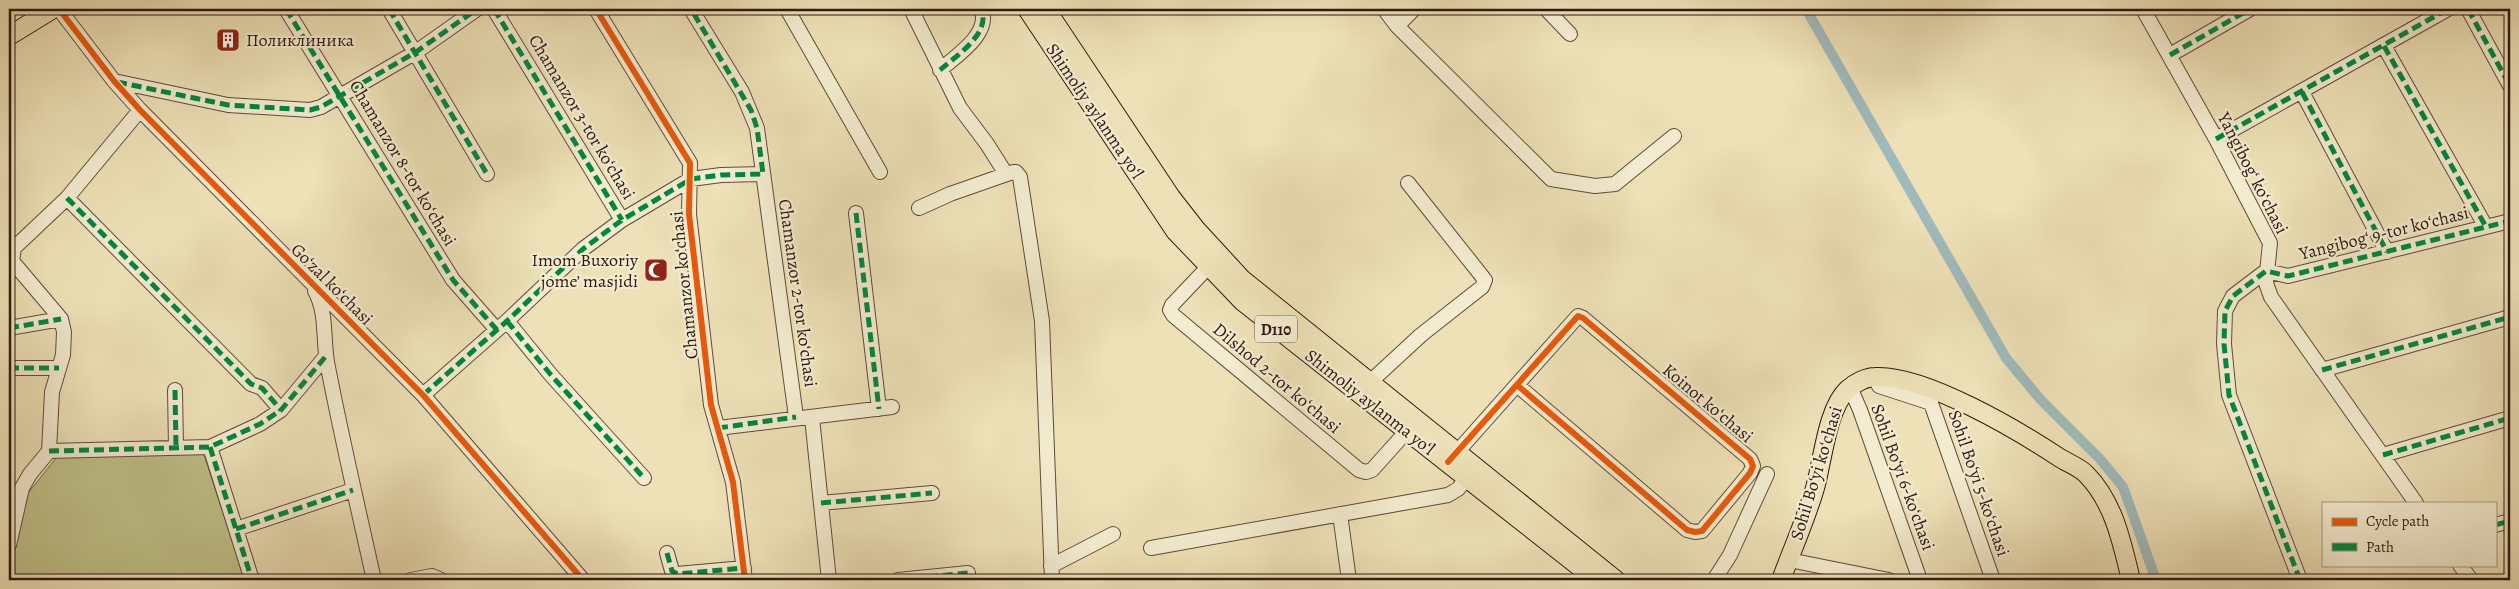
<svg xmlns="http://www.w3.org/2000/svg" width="2519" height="589" font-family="Alegreya,serif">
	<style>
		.green { fill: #c0c189; stroke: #776d4d }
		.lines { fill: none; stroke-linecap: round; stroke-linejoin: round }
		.canal { stroke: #a0babb; stroke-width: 10 }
		.minor-casing { stroke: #5e4b3a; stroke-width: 16 }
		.major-casing { stroke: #2e1911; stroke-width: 20 }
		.minor { stroke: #f4ecd0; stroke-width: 14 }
		.major { stroke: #eee1b7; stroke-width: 18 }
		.quiet { stroke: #00873e; stroke-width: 5; stroke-dasharray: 10 5; stroke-linecap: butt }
		.cycleway-casing { stroke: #f4ecd0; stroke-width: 9 }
		.cycleway { stroke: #e8590c; stroke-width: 6 }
		.labels { text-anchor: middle; stroke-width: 4.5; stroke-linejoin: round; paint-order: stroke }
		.shield { fill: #f4ecd0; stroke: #69584a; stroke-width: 1 }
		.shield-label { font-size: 16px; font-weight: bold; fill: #2e1911 }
		.poi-label { font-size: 18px; fill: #2e1911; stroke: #f4ecd0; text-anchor: start }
		.street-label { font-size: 18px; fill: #2e1911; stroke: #f4ecd0 }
	</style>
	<rect width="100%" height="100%" fill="#eee1b7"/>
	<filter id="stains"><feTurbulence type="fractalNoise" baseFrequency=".004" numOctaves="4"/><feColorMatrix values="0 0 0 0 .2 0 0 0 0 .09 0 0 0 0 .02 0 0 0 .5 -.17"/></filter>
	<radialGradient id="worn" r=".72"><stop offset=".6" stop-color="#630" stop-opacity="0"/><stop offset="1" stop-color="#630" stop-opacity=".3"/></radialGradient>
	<path class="green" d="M203,452L245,580H9V562L21,502L60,453Z"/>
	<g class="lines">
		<path class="canal" d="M1806,9L2006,358L2041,400L2100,459L2123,487L2156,580"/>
		<g class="minor-casing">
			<path id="minor" d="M59,9L114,81L140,110L423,395L583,580
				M286,9L453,280L497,330
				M389,9L487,174
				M494,9L622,220
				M596,9L690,163L689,214L711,405L733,482L745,580
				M691,9L742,92L757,128L796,417
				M787,9L880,172
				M911,9L960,108L987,144L1006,174
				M1384,9L1397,26L1551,179L1595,186L1615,184L1674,136
				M1546,9L1570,34
				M2143,9L2216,139L2270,243L2266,283L2271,297L2416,503
				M2468,9L2510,86
				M1397,26L1414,9
				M2384,46L2486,227
				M2170,55L2250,9
				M940,70C956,56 992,33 981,9
				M114,81L228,105L310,110L321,107L416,52L477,9
				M2302,92L2387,252
				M2216,139L2448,9
				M67,198L251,384L262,388L281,410
				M919,208L950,194L1013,172H1016L1020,177L1042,321L1052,580
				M856,213L879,409
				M1209,266L1172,305L1170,310L1173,315L1359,470L1366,472L1372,470L1406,432
				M315,291C327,312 323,339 327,362C341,435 358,508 374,580
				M507,321L551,375L644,478
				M9,328L61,319
				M9,368H59
				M2322,370L2510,317
				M1874,376L1879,386L1931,403L1993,580
				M1369,383L1421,335L1482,287L1485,280L1408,183
				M1850,387L1860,410L1920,580
				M175,390L176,448
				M423,395L507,321L583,249L622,220L691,179L721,175L763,174
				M812,418L829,580
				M718,428L892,407
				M210,447L252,580
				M49,451L210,447L260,424L281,410L326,356
				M2383,455L2510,418
				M1450,460L1578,316L1583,318L1750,459L1753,466L1750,473L1702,531L1695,532L1687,530L1517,385
				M821,503L932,493
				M1340,514L1349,580
				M2495,525L2510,521
				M236,529L353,490
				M9,545L22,488L30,474L49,451L52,392L63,355L64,332L61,319L12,261L14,248L67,198L140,110
				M1151,548L1448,495L1458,489L1467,478
				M667,553L672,571L677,574L744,568
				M1789,560L1889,580
				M2460,565L2471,580
				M1051,566L1113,534
				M411,580L432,576L441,580
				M898,580L968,573
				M1714,580L1730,555L1767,474
				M2300,580L2229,395L2224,344L2225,311L2233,296L2266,271L2288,276L2510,221"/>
		</g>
		<g class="major-casing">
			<path id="major" d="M1027,9L1175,231L1243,302L1596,580
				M1046,9L1171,197L1196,229L1242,279L1616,580
				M9,36L53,9
				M1781,580C1792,550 1806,519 1815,488C1823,460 1827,408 1848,389C1855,383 1866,377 1875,377C1924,374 2019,431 2060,458C2068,463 2079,467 2086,474C2114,502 2122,543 2131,580"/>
		</g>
		<use href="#minor" class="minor"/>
		<use href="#major" class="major"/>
		<path class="quiet" d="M286,9L453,280L497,330
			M389,9L487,174
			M494,9L622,220
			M2468,9L2510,86
			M2384,46L2486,227
			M2170,55L2250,9
			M940,70C956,56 992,33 981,9
			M117,82L228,105L310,110L321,107L416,52L477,9
			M2302,92L2387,252
			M2216,139L2448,9
			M67,198L251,384L262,388L281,410
			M856,213L879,409
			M507,321L551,375L644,478
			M9,328L61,319
			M9,368H59
			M2322,370L2510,317
			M175,390L176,448
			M423,395L507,321L583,249L622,220L691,179L721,175L763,174L757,128L751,110L691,9
			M718,428L796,417
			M210,447L252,580
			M49,451L210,447L260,424L281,410L326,356
			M2383,455L2510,418
			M821,503L932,493
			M2495,525L2510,521
			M236,529L353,490
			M667,553L672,571L677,574L744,568
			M898,580L968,573
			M2300,580L2229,395L2224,344L2225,311L2233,296L2266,271L2288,276L2510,221"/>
		<g class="cycleway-casing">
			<path id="cycleway" d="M59,9L114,81L140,110L423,395L583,580
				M596,9L690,163L689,214L711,405L733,482L745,580
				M1448,462L1578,316L1583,318L1750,459L1753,466L1750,473L1702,531L1695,532L1687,530L1517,385"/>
		</g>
		<use href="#cycleway" class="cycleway"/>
	</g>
	<defs>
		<g id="building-square" transform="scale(1.25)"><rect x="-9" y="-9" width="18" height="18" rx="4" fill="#8f2418" stroke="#f4ecd0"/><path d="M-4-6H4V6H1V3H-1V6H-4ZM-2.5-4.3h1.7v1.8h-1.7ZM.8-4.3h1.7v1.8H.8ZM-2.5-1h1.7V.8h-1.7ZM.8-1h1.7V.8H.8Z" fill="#fff"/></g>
		<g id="mosque-square" transform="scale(1.25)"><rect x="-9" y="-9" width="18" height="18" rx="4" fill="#8f2418" stroke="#f4ecd0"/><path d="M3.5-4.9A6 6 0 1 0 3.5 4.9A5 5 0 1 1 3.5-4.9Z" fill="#fff"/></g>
	</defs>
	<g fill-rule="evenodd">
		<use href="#building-square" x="228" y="40"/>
		<use href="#mosque-square" x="656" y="270"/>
	</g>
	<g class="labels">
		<rect class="shield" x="1255" y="315.5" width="42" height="27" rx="4"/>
		<g class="shield-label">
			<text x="1276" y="335">D110</text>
		</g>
		<g class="poi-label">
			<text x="246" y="46">Поликлиника</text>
			<text x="638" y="266" text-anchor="end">Imom Buxoriy<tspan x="638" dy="21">jome’ masjidi</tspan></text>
		</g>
		<g class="street-label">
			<text transform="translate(1095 111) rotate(56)" y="6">Shimoliy aylanma yoʻl</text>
			<text transform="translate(582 117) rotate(59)" y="6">Chamanzor 3-tor koʻchasi</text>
			<text transform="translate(403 163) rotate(59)" y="6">Chamanzor 8-tor koʻchasi</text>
			<text transform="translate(2253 173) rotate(63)" y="6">Yangibogʻ koʻchasi</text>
			<text transform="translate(2384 233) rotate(-14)" y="6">Yangibogʻ 9-tor koʻchasi</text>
			<text transform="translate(332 284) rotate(45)" y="6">Goʻzal koʻchasi</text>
			<text transform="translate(684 285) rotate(-96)" y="6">Chamanzor koʻchasi</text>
			<text transform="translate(798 293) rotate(82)" y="6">Chamanzor 2-tor koʻchasi</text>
			<text transform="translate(1277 378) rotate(40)" y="6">Dilshod 2-tor koʻchasi</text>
			<text transform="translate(1370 402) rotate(38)" y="6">Shimoliy aylanma yoʻl</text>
			<text transform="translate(1708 403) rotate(40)" y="6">Koinot koʻchasi</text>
			<text transform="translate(1816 473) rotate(-73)" y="6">Sohil Boʻyi koʻchasi</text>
			<text transform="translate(1903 477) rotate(70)" y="6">Sohil Boʻyi 6-koʻchasi</text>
			<text transform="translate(1979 483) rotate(71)" y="6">Sohil Boʻyi 5-koʻchasi</text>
		</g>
	</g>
	<rect width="2519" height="589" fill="none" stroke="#eee1b7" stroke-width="30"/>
	<rect x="10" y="10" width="2499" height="569" fill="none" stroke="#2e1911" stroke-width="2.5"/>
	<rect x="15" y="15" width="2489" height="559" fill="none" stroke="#2e1911"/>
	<rect x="2322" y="502" width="175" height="65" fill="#f4ecd0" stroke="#a59884"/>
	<rect x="2332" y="518" width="25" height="8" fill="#e8590c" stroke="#a59884"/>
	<text x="2366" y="526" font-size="15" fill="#2e1911">Cycle path</text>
	<rect x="2332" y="543" width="25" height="8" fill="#00873e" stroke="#a59884"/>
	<text x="2366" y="552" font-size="15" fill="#2e1911">Path</text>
	<rect width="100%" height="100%" filter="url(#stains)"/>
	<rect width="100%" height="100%" fill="url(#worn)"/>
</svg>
